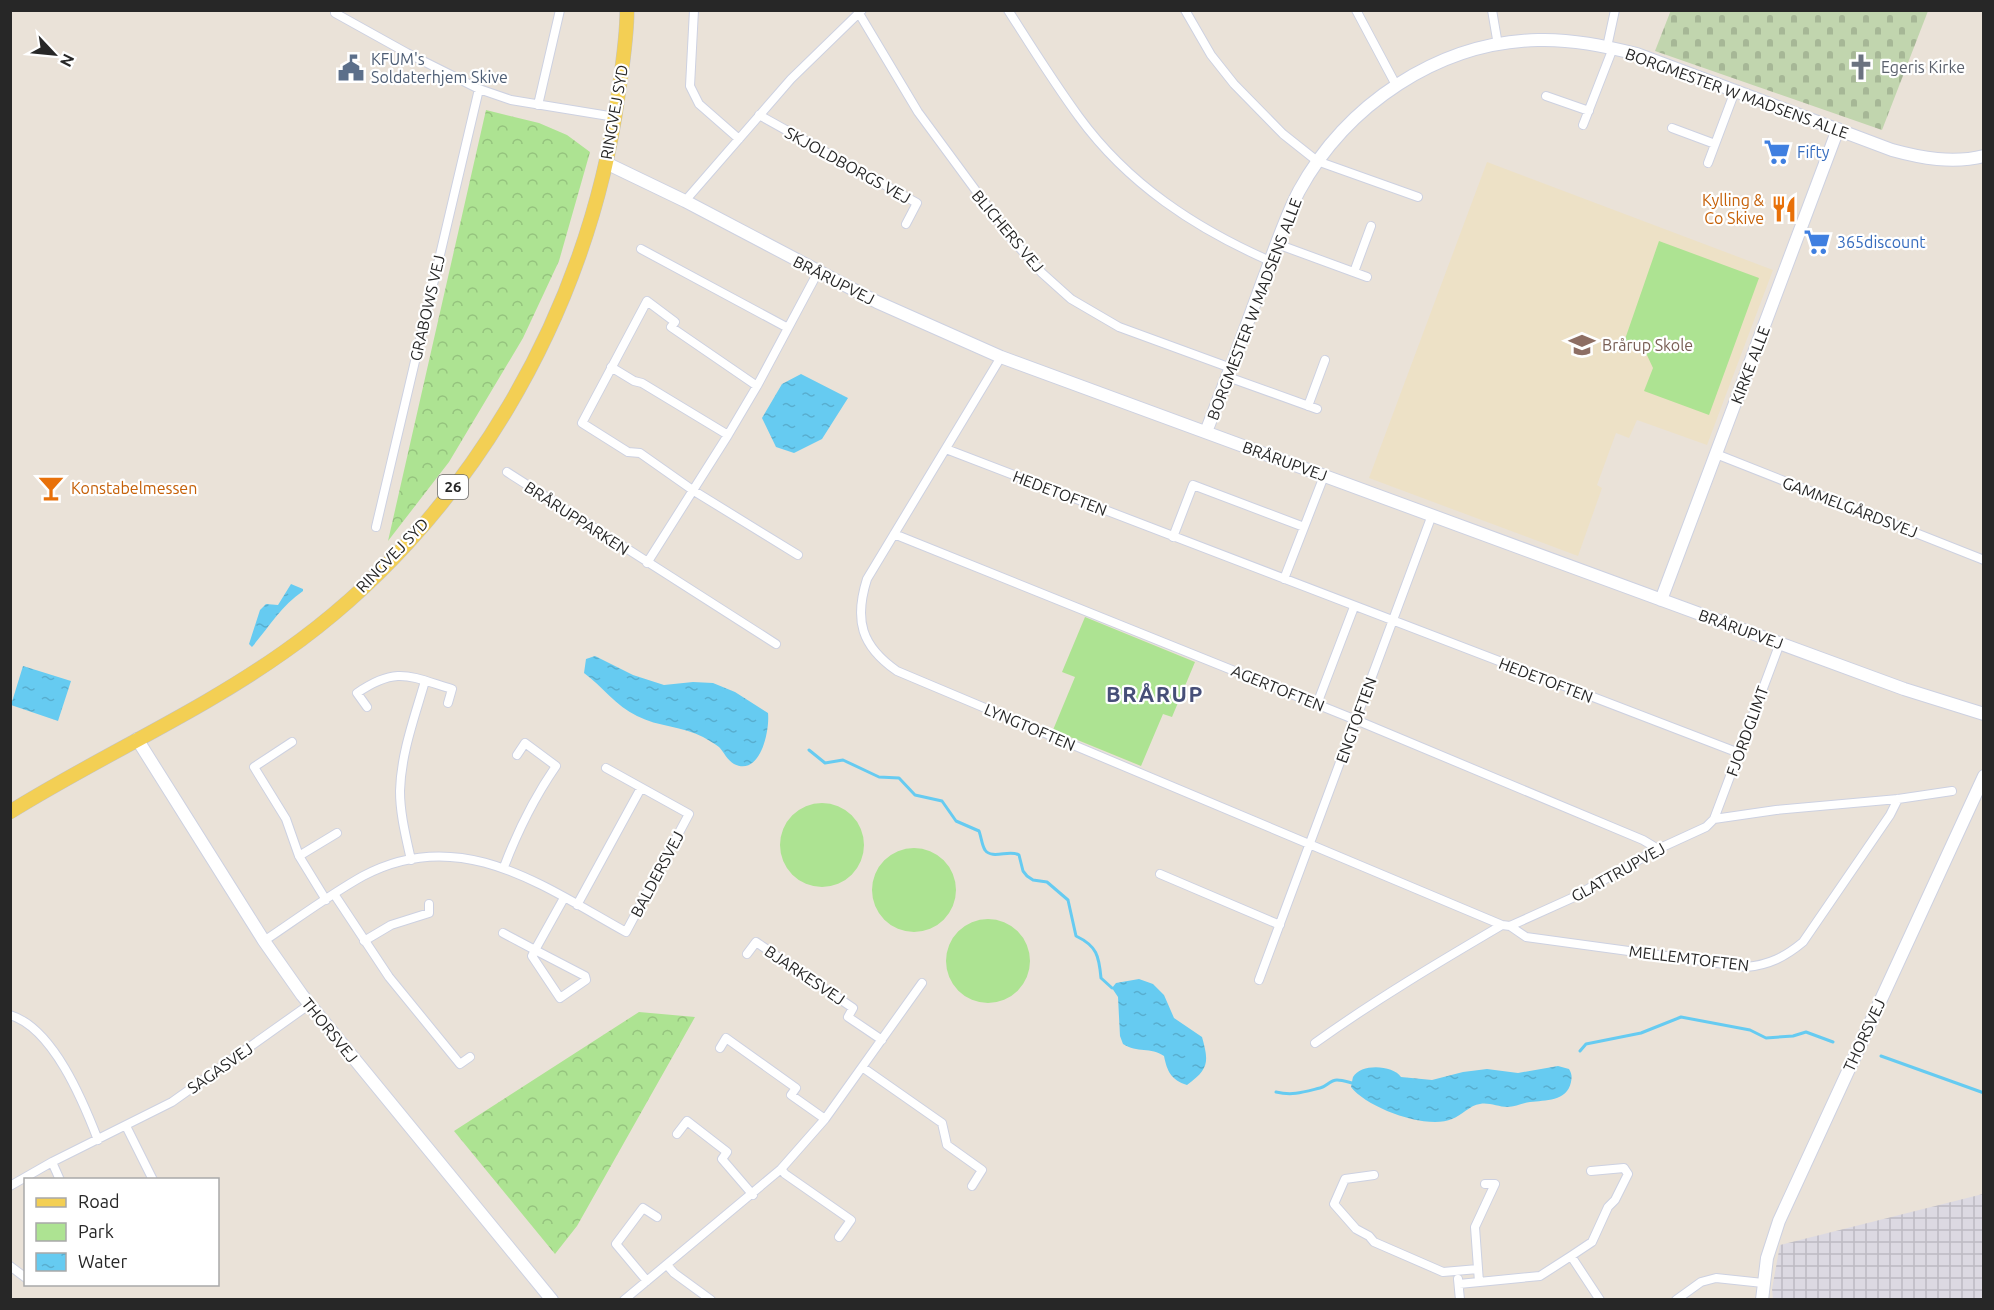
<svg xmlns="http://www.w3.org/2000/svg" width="1994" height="1310" font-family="Ubuntu,sans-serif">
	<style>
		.industrial { fill: url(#industrial-grid) }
		.education { fill: #ede1c6 }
		.forest { fill: url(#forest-crowns) }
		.cemetery { fill: url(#cemetery-stones) }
		.park { fill: #ade392 }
		.water { fill: url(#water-ripples) }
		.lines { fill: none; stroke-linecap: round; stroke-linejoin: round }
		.stream { stroke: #66cbf1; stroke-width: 3 }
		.street-casing { stroke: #cdd1e1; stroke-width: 10 }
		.secondary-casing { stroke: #cdd1e1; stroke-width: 14 }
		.primary-casing { stroke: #c3c3c3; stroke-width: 15 }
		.street { stroke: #fff; stroke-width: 8 }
		.secondary { stroke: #fff; stroke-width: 12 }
		.primary { stroke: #f3cf54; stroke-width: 14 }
		.labels { text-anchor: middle; stroke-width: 4.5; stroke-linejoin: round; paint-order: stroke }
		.shield { fill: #fff; stroke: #686868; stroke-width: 1.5 }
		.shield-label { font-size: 15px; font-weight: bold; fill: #272727 }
		.service-label { font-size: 16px; fill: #4e5e75; stroke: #fff; text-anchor: start }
		.worship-label { font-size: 16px; fill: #5b616d; stroke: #fff; text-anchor: start }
		.street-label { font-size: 16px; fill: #272727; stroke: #fff }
		.shop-label { font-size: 16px; fill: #366cbe; stroke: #fff; text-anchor: start }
		.food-label { font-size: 16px; fill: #c56008; stroke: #fff; text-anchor: end }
		.education-label { font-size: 16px; fill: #785e54; stroke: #fff; text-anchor: start }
		.district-label { font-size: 22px; font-weight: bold; letter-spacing: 1.5px; fill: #474f78; stroke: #fff }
	</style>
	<defs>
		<pattern id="industrial-grid" width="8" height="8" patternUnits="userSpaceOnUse" patternTransform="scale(1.5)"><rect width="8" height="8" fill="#dcd9e2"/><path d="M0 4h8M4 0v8" fill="none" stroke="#bdbac2"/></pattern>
		<pattern id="forest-crowns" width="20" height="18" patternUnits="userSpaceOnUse" patternTransform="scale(1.5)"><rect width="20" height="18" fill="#ade392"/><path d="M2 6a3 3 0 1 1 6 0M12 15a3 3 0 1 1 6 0" fill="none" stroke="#95c37e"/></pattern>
		<pattern id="cemetery-stones" width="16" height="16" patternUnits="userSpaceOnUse" patternTransform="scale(1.5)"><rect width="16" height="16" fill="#c1d5ae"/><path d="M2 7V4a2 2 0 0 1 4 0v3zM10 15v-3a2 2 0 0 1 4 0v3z" fill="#a6b796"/></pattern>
		<pattern id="water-ripples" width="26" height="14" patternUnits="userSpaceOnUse" patternTransform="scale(1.5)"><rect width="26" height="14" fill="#66cbf1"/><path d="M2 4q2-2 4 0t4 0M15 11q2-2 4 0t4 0" fill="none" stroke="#58aecf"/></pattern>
	</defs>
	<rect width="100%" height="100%" fill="#eae2d8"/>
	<path class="industrial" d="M1983,1194V1299H1773L1772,1289L1780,1245Z"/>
	<path class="education" d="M1487,162L1773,270L1707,445L1637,420L1629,438L1616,433L1597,485L1602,488L1578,556L1369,478Z"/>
	<path class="forest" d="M486,110L539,123L567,135L590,152L559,261L523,338L449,462L388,541Z
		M639,1012L695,1017L577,1226L555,1254L454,1131Z"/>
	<path class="cemetery" d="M1671,10H1928V11L1882,130L1655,51Z"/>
	<path class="park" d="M1659,241L1759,278L1709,415L1644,391L1653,368L1646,353L1623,345Z
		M1085,617L1195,662L1172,717L1163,714L1141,766L1053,730L1075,677L1062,672Z
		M780 845a42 42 0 1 1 84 0a42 42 0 1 1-84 0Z
		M872 890a42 42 0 1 1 84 0a42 42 0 1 1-84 0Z
		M946 961a42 42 0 1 1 84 0a42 42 0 1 1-84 0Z"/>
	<path class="water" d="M801,374L848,398L822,439L794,453L776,447L762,418L782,384Z
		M291,584L303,589V591C281,606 269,627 252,647L249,644L260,610L266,604L278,605Z
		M595,656L633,675L664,685L693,682L713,683L735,692L768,713C770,731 760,777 734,764C727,760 724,752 719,747C714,743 708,740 703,737C683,726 658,727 637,716C616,706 602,686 584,673L586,659Z
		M23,666L71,681L58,721L11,705Z
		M1139,979L1153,984L1164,995L1174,1018L1202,1037C1209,1062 1209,1069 1187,1085C1171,1080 1167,1071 1164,1056C1151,1047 1137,1053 1123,1044L1120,1036L1118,997L1112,988L1116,983Z
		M1558,1066L1569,1069C1572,1074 1572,1077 1571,1082C1567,1102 1545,1100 1530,1102C1522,1103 1515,1107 1507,1107C1499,1107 1488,1102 1480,1104C1470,1105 1461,1116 1452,1119C1427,1130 1367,1108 1351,1087C1352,1084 1352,1080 1353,1077C1361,1063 1393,1065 1401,1077L1432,1080L1463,1072L1487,1069L1518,1073Z"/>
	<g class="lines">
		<path class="stream" d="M809,750L825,763L843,760L879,777L899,778L915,795L942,801L956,821L979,831C981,836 982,846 985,850C992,860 1010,849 1019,855L1023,871L1027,876L1033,880L1047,882L1068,900L1076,936C1097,946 1099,956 1101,978L1112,988
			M1580,1051L1586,1044L1641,1033L1681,1017L1750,1030L1766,1038L1793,1036L1806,1032L1833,1042
			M1881,1056L1984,1093
			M1276,1092C1293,1096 1304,1092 1320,1088C1326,1087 1330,1080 1337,1080C1342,1080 1348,1082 1352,1083"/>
		<g class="street-casing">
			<path id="street" d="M694,10L690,86L699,104L739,139
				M857,10L918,112L1010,237L1042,273L1071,299L1119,327L1231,368
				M1008,10C1031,46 1054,83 1079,117C1128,184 1195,228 1270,261
				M1185,10L1211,55L1234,84L1283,134L1317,161L1418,197
				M1356,10L1396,85
				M1492,10L1498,45
				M335,13L407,53L479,89L511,100L615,117
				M1607,47L1615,10
				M1546,96L1589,111
				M538,105L560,10
				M759,115L917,203L906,224
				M1583,125L1613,48
				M1672,128L1715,144
				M1708,163L1735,91
				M685,201L791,79L862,10
				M1277,244L1367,277
				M641,249L788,328
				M1354,272L1371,226
				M1001,357L867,579C854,620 861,646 897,671L1502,925
				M611,367L634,381L642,383L728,435
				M1228,377L1317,409
				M757,386L671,327L675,322L647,301L582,423L628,452L640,453L694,491L798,555
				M1308,406L1325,360
				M946,449L1739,753
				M1716,454L1984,560
				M507,472L776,644
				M376,527L479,89
				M894,534L1356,720L1643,840L1658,849
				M1173,537L1193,485L1304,527
				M647,563L728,435L757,386L818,272
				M1284,579L1324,476
				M1317,704L1354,607
				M367,707L357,693C396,666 409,676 452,689L448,703
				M292,742L254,767L286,819L299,856L326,900
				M1714,819L1780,643
				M299,856L337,833
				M411,860C406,837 400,814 400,791C401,753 415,716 425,681
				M504,867C518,830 534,798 556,766L525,743L517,755
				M1160,874L1280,925
				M334,894L389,977L460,1064L470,1057
				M577,905L641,788
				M1510,926L1526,937L1746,967C1769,965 1785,957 1803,942L1890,815L1898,799
				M503,933L535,950L532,956L560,998L586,980L585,976L535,950L564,898
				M264,941C297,919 329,895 363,876C460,824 543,886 626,932L689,814L606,768
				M364,941L391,925L429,913V904
				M747,954L756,942L853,1008L848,1017L882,1040
				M1259,980L1432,515
				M10,1015C53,1028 83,1101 98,1140
				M1315,1043C1375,1000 1439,962 1502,925L1510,926L1572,898L1658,849L1706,827L1714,819L1776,810L1898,799L1952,791
				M720,1048L726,1038L796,1088L791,1095L825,1119
				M862,1067L942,1123L947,1145L982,1170L972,1186
				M126,1126L153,1180
				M677,1134L687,1121L727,1152L722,1159L753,1195
				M52,1162L60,1180
				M781,1169L785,1174L851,1220L839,1237
				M1374,1175L1345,1179L1334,1204L1356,1229L1369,1236L1374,1242L1443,1272L1478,1269
				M10,1186L52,1162L172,1102L310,1004
				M1571,1256L1600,1300
				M667,1265L674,1273L711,1300
				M10,1266L26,1278
				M1458,1279L1460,1300
				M647,1281L616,1244L643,1208L657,1217
				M1479,1282L1475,1227L1495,1184H1485
				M1459,1284L1540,1276L1571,1256L1592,1242L1608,1207L1615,1200L1628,1174L1624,1168L1591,1171
				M624,1300L781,1169L825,1119L922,983
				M1676,1300L1701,1282L1716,1278L1763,1283"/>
		</g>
		<g class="secondary-casing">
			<path id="secondary" d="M606,163L685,201L877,302L1001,357L1904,689L1984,714
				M1206,432C1225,383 1244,333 1262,283C1274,252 1284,220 1299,191C1346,105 1438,42 1538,40C1572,39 1604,46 1637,54L1892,150C1921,158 1953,164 1984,156
				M1661,600L1838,129
				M137,739L264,941L302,995L552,1300
				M1762,1300L1767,1258L1779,1221L1984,776"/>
		</g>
		<g class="primary-casing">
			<path id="primary" d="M10,812C100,756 198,713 284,652C465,525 588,314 618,96C622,68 627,39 627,10"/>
		</g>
		<use href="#street" class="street"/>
		<use href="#secondary" class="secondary"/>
		<use href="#primary" class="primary"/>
	</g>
	<defs>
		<g id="church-bare" transform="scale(2.07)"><path d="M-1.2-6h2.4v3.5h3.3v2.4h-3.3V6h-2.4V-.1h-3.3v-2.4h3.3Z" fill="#6b7280" stroke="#fff" stroke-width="2.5" paint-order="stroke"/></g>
		<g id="civic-bare" transform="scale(2.07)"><path d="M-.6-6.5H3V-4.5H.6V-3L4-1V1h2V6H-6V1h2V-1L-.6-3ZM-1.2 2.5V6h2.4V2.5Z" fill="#5c6f8a" stroke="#fff" stroke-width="2.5" paint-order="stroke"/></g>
		<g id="supermarket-bare" transform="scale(2.07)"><path d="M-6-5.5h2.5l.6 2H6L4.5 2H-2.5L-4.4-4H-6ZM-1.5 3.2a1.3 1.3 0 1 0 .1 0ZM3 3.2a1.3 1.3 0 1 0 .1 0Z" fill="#3f7fe0" stroke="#fff" stroke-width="2.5" paint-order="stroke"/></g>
		<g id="restaurant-bare" transform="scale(2.07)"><path d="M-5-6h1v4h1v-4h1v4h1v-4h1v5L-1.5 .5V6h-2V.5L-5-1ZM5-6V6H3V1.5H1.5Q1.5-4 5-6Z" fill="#e8710a" stroke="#fff" stroke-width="2.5" paint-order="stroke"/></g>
		<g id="school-bare" transform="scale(2.07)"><path d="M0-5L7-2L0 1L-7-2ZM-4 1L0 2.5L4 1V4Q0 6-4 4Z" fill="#8d6e63" stroke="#fff" stroke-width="2.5" paint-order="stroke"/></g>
		<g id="bar-bare" transform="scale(2.07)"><path d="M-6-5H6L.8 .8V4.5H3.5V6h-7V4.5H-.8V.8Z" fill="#e8710a" stroke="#fff" stroke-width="2.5" paint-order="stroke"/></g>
	</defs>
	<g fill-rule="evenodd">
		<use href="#church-bare" x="1861" y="67"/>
		<use href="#civic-bare" x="351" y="68"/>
		<use href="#supermarket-bare" x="1777" y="152"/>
		<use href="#restaurant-bare" x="1784" y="209"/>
		<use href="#supermarket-bare" x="1817" y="242"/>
		<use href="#school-bare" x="1582" y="345"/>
		<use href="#bar-bare" x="51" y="488"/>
	</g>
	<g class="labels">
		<rect class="shield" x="438" y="475" width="30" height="24" rx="4.5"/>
		<g class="shield-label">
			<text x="453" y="492">26</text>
		</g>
		<g class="service-label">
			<text x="371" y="65">KFUM's<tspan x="371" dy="18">Soldaterhjem Skive</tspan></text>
		</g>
		<g class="worship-label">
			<text x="1881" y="73">Egeris Kirke</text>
		</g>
		<g class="street-label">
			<text transform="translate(1737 93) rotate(20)" y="6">BORGMESTER W MADSENS ALLE</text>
			<text transform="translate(614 112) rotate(-80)" y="6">RINGVEJ SYD</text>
			<text transform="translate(848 165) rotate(29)" y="6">SKJOLDBORGS VEJ</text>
			<text transform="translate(1008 231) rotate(50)" y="6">BLICHERS VEJ</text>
			<text transform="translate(834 280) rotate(27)" y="6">BRÅRUPVEJ</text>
			<text transform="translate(427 308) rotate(-77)" y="6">GRABOWS VEJ</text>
			<text transform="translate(1254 309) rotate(-69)" y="6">BORGMESTER W MADSENS ALLE</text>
			<text transform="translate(1750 365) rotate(-69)" y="6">KIRKE ALLE</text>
			<text transform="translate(1285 461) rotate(20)" y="6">BRÅRUPVEJ</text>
			<text transform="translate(1060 493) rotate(21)" y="6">HEDETOFTEN</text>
			<text transform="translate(1850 507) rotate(21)" y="6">GAMMELGÅRDSVEJ</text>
			<text transform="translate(577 518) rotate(33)" y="6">BRÅRUPPARKEN</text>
			<text transform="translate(392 555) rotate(-46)" y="6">RINGVEJ SYD</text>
			<text transform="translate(1741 629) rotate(20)" y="6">BRÅRUPVEJ</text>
			<text transform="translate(1546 680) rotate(21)" y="6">HEDETOFTEN</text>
			<text transform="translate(1278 688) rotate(22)" y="6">AGERTOFTEN</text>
			<text transform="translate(1356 720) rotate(-70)" y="6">ENGTOFTEN</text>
			<text transform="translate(1030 727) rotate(23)" y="6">LYNGTOFTEN</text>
			<text transform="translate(1747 731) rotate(-70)" y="6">FJORDGLIMT</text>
			<text transform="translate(1618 872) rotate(-29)" y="6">GLATTRUPVEJ</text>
			<text transform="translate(657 874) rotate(-62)" y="6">BALDERSVEJ</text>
			<text transform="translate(1689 958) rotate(7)" y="6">MELLEMTOFTEN</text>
			<text transform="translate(805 975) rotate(34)" y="6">BJARKESVEJ</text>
			<text transform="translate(330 1030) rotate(51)" y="6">THORSVEJ</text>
			<text transform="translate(1864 1035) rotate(-65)" y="6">THORSVEJ</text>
			<text transform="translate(220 1068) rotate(-35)" y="6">SAGASVEJ</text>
		</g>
		<g class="shop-label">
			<text x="1797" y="158">Fifty</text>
			<text x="1837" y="248">365discount</text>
		</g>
		<g class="food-label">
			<text x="1764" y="206">Kylling &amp;<tspan x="1764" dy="18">Co Skive</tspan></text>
			<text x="71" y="494" text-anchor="start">Konstabelmessen</text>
		</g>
		<g class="education-label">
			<text x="1602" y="351">Brårup Skole</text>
		</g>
		<g class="district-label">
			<text x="1155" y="702">BRÅRUP</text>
		</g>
	</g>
	<rect width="1994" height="1310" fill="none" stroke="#272727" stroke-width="24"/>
	<rect x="24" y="1178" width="195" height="108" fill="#ffffff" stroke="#a9a9a9" stroke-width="1.5"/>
	<rect x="36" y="1198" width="30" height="9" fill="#f3cf54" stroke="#a9a9a9" stroke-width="1.5"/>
	<text x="78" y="1208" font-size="18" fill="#272727">Road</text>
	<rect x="36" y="1223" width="30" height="18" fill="#ade392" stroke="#a9a9a9" stroke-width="1.5"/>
	<text x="78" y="1238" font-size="18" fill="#272727">Park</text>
	<rect x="36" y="1253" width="30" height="18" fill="url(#water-ripples)" stroke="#a9a9a9" stroke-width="1.5"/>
	<text x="78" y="1268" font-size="18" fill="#272727">Water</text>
	<g transform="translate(54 54) rotate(116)" stroke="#ffffff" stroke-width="4.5" paint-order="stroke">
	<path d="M0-4.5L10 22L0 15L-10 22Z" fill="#272727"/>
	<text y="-9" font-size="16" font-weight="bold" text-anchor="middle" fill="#272727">N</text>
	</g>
</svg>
